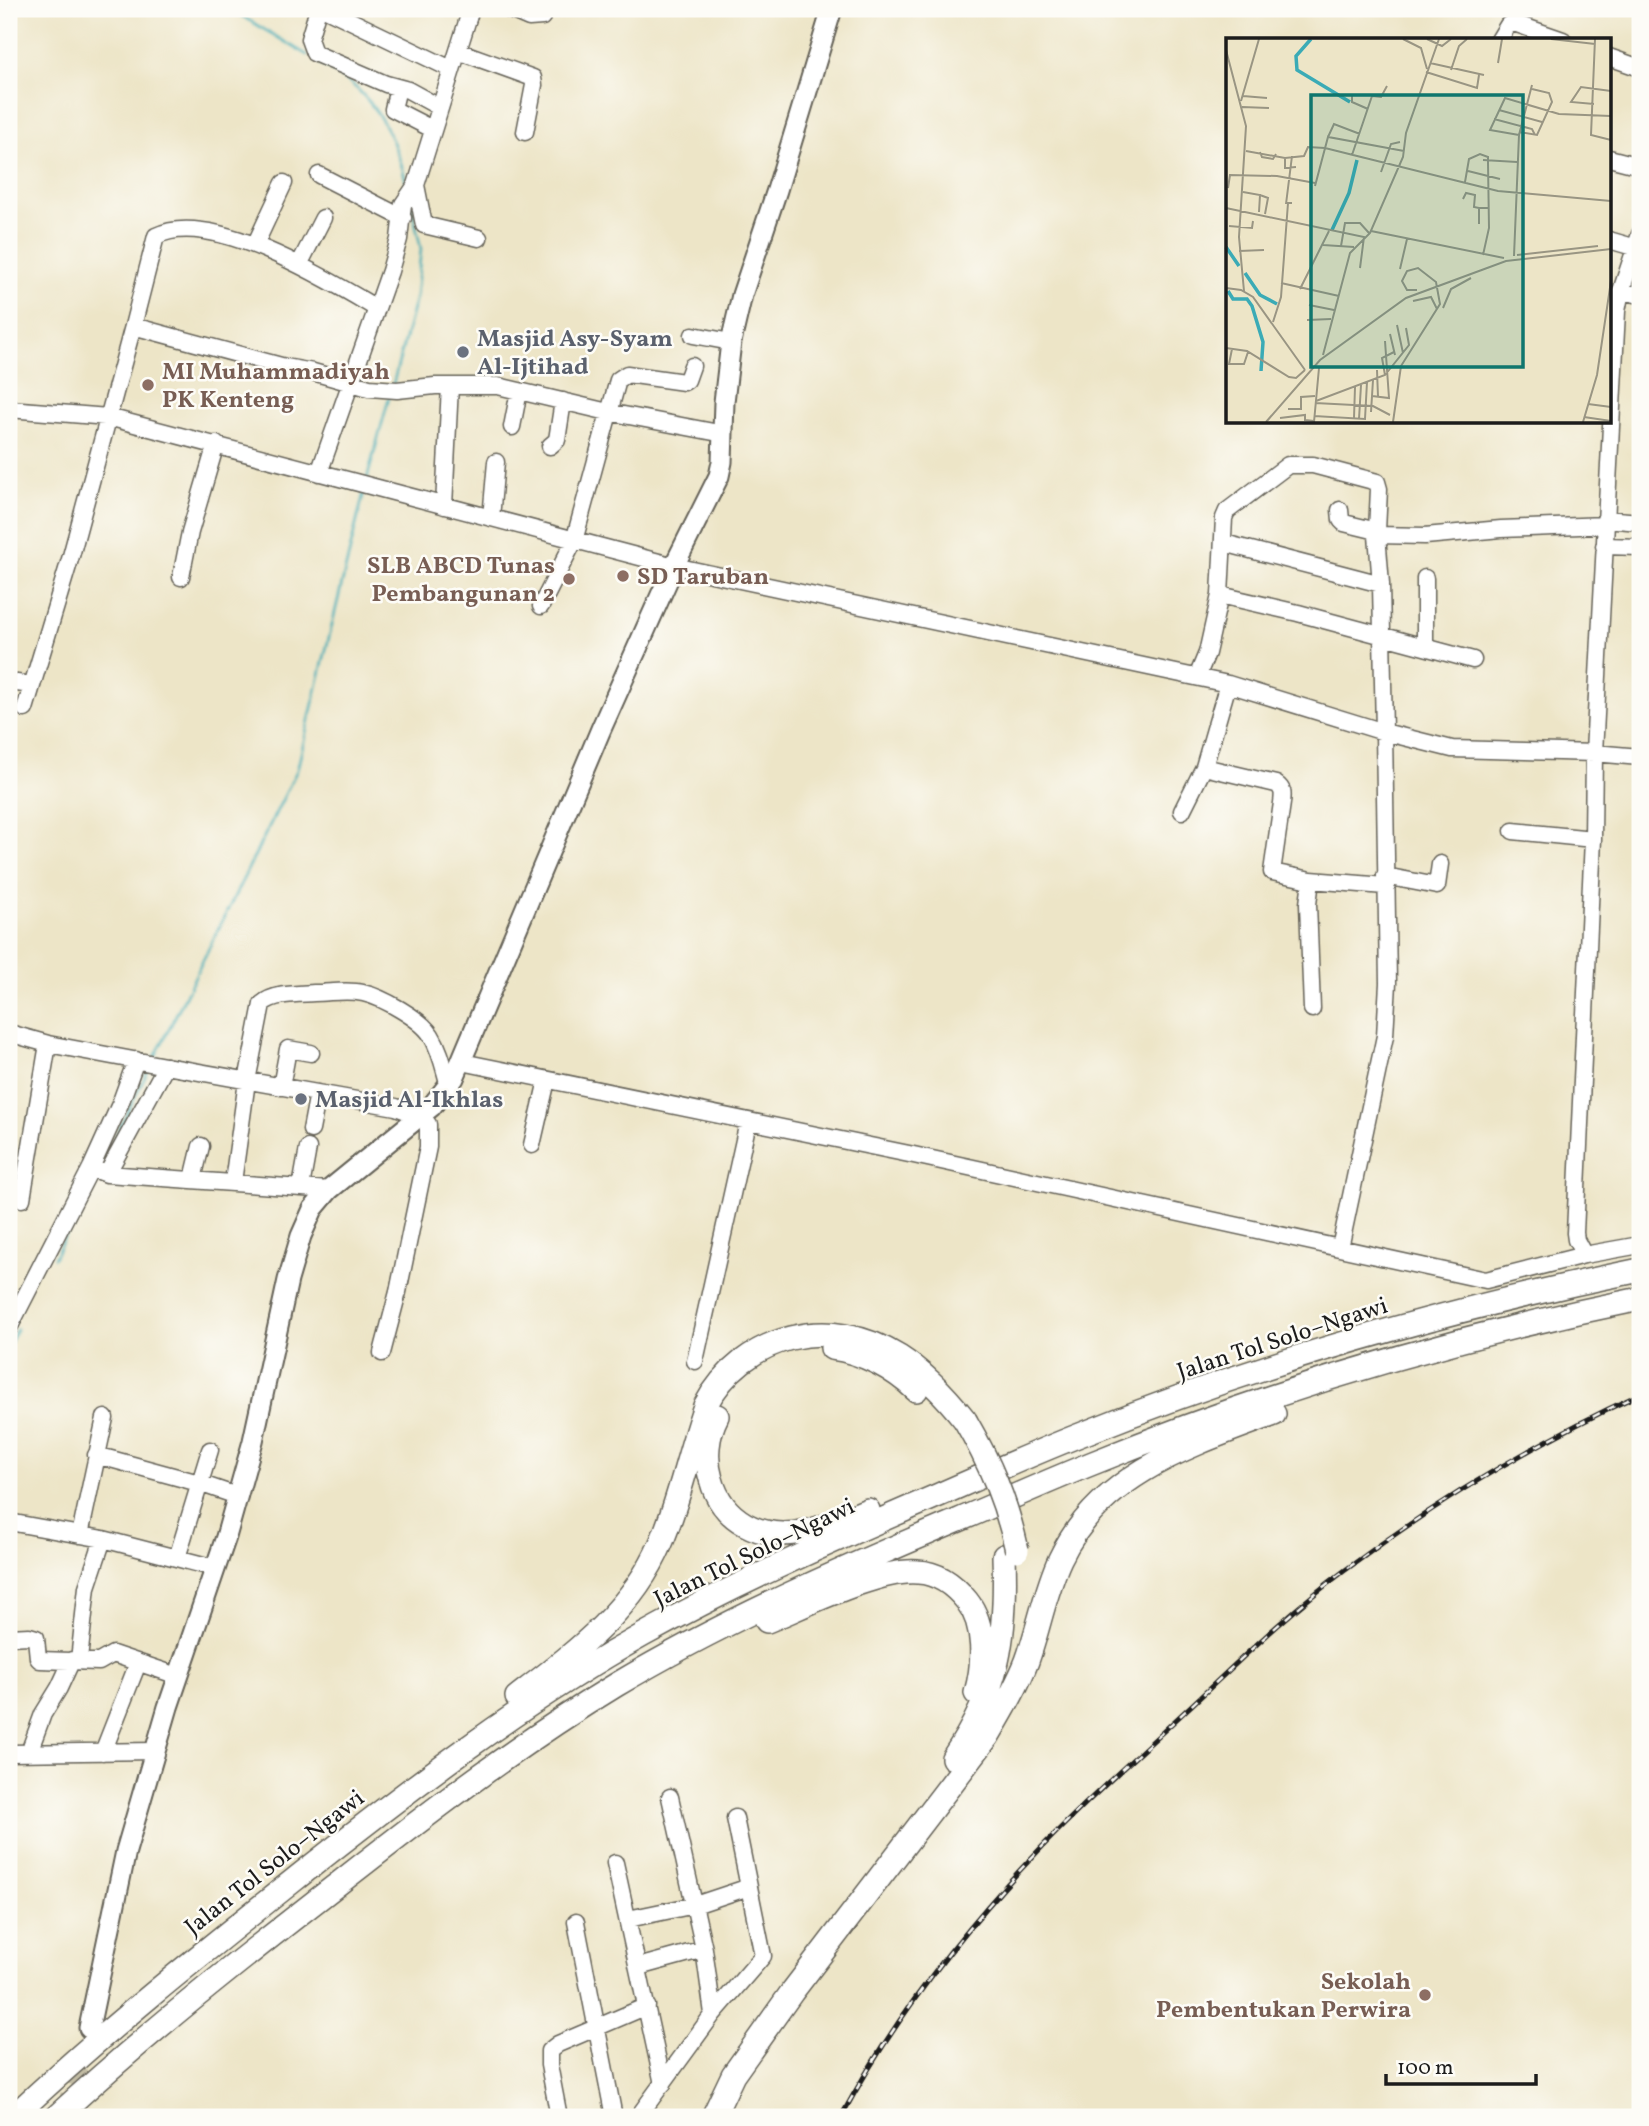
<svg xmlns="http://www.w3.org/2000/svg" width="1649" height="2126" font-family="Vollkorn,serif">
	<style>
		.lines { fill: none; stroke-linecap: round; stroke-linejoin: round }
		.stream { stroke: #3babb6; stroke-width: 2.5 }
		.major-tunnel { stroke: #c3bda5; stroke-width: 19; stroke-dasharray: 19 10; stroke-linecap: butt }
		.minor-casing { stroke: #656258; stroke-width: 19 }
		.major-casing { stroke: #656258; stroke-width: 23 }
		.highway-casing { stroke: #656258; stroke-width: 26 }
		.minor { stroke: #fff; stroke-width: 16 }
		.major { stroke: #fff; stroke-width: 19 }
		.highway { stroke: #fff; stroke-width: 23 }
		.rail-casing { stroke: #1c1c1c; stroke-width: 5 }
		.rail { stroke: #fdfcf7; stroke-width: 2.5; stroke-dasharray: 8; stroke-linecap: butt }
		.highway-bridge-casing { stroke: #656258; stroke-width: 26; stroke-linecap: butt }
		.highway-bridge { stroke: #fff; stroke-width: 23 }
		.worship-dot { fill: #6b7280; stroke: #fdfcf7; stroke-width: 2.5 }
		.education-dot { fill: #8d6e63; stroke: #fdfcf7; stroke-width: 2.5 }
		.labels { text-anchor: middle; stroke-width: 5; stroke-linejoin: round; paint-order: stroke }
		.worship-label { font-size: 24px; font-weight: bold; fill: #5b616d; stroke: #fdfcf7; text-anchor: start }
		.education-label { font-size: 24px; font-weight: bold; fill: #785e54; stroke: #fdfcf7; text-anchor: start }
		.street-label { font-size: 24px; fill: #1c1c1c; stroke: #fdfcf7 }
		.inset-river { fill: none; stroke: #3babb6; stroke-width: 3.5 }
		.inset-road { fill: none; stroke: #999583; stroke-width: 2 }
		.view { fill: #0f766e; fill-opacity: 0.15; stroke: #0f766e; stroke-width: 3.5 }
		.inset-edge { fill: none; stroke: #1c1c1c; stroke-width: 3.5 }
	</style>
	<rect width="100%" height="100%" fill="#fdfcf7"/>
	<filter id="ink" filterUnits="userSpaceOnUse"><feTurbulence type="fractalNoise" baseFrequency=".0143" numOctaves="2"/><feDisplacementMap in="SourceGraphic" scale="14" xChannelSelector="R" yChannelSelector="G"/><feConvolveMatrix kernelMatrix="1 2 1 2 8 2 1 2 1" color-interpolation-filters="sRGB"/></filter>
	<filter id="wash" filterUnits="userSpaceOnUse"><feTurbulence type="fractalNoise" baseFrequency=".00686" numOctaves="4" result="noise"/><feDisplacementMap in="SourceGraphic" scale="28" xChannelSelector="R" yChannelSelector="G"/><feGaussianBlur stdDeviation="1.57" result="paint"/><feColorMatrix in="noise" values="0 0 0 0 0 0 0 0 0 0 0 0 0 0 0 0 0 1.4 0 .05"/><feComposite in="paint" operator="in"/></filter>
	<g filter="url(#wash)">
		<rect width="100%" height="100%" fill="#ede5c7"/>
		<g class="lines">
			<path class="stream" d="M230,9L307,55
				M321,64C330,70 341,75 349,82C380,106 399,149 407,186
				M393,384L416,297L421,249L411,203
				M367,479L390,394
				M155,1057L297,770L364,492
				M105,1157L149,1069
				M54,1258L95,1177
				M9,1345L17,1329"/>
		</g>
	</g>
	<g filter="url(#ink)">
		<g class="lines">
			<path class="major-tunnel" d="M65,2113L82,2051"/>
			<g class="minor-casing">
				<path id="minor" d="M318,9L309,39L314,53L386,84L408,90L439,107
					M326,9L451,69
					M508,9L529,18L542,17L547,9
					M1499,40L1508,25L1514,23L1563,40
					M458,51L533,78L534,85L525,132
					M1609,57L1640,68
					M398,88L393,109L432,129
					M1609,158L1640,166
					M319,175L403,218
					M416,185L424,225L479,238
					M1609,240L1640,249
					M255,245L284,183
					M299,265L323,218
					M1621,291L1640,295
					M133,326L156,236C211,208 329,280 376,308
					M693,335L731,342
					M9,409L108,417L674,566L1228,684L1384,732L1452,749L1594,753L1640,757
					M512,427L519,391
					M550,446L557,440L563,401
					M319,473L390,271L399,239L403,204L416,185L471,9
					M444,506L450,386
					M1340,510L1341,520L1344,523L1377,531V535L1425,536L1501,529L1605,525
					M491,518L496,462
					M1605,519L1640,522
					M1224,543L1381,584
					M1604,546L1640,547
					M181,577L190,532L216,444
					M1220,595L1298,613L1473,660
					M541,606L574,541L618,380L627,374L684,382L687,380L692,366
					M1425,647V578
					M1197,677L1207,653L1220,595L1224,518L1227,511L1288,465H1313L1377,482L1379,489L1377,531
					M9,682L32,685
					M25,709L71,556L133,326L285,367L313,372L369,388L397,390L435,386H498L608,412L724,434
					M1204,767L1228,684
					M1182,811L1204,767L1276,784C1284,789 1283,795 1282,803L1272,872L1311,880
					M1513,831L1593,839
					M1385,876L1437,886L1440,864
					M1312,1009L1308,904L1311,880L1385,886
					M9,1033L48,1044L160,1065L396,1107L420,1116L428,1124V1147L398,1292L382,1353
					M462,1062L909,1154L1486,1280L1584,1255L1640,1245
					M281,1087L288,1049L311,1053
					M311,1130L318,1093
					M532,1145L547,1080
					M91,1168L107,1174L329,1190
					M107,1174L166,1066
					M193,1179L201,1146
					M233,1182L247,1081L262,1004C274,993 299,994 314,993C330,993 347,989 363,993C382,997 421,1019 431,1035C441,1051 444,1069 449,1086
					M301,1187L308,1148
					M22,1199L48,1044
					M1340,1248L1385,1036L1388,983L1384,732L1381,584L1377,535
					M1584,1255L1576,1240L1575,1233L1593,839L1594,753L1617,311L1621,291L1640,234
					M9,1328L91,1168L120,1104L136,1060
					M695,1361L748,1122
					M96,1455L199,1483L237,1496
					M9,1522L103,1539L215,1568
					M80,1535L105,1418
					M177,1558L210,1450
					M9,1637L29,1636L36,1638L38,1658L40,1660L99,1662L113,1654L178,1676
					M79,1660L87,1587L103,1539
					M29,1752L43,1714L59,1688L72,1660
					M103,1752L138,1663
					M9,1753L155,1751
					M670,1797L704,1949L713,2014
					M615,1863L663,2084
					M628,1919L695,1905L749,1887
					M576,1922L614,2117
					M638,1967L704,1949
					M559,2117L549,2065V2051L558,2044L647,2006
					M638,2117L713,2014L763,1956L735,1818"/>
			</g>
			<g class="major-casing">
				<path id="major" d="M89,2028L126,1851L168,1707L226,1537L253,1441L288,1280L301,1236L313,1209L329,1190L431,1107L454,1078L601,729L674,566L719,476L722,462L724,402L731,342L742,295L777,190L832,9"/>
			</g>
			<g class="highway-casing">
				<path id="highway" d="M832,1348C863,1352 894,1369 916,1390
					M717,1416C707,1435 705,1459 711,1479C722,1521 761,1540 802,1532C825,1528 847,1518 868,1510
					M767,1621C804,1606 880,1568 918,1572C938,1573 955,1586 967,1601C986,1625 984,1665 976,1693
					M517,1697C573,1654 633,1610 661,1543C680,1499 689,1451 705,1406C743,1334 831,1313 899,1357C924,1373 946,1396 965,1420
					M953,1758C999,1690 1007,1637 1004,1556
					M13,2117C104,2031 201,1954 299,1876C409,1789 520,1704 643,1635C738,1582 839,1538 939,1495C987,1474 1036,1452 1085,1433C1264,1361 1452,1308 1640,1270
					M56,2117C147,2033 245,1956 343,1880C431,1811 520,1743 616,1685C725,1620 842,1569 959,1520C1004,1501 1048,1481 1093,1463C1267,1392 1456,1336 1640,1299
					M713,2117L733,2075L792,1992L988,1736C1002,1712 1017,1687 1027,1661C1039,1628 1045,1591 1060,1559C1101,1473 1191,1445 1274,1414"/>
			</g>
			<use href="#minor" class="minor"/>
			<use href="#major" class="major"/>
			<use href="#highway" class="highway"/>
			<g class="rail-casing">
				<path id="rail" d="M841,2117C894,2019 963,1929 1040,1849C1080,1807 1124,1767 1167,1728C1225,1675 1281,1618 1344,1571C1436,1502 1536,1442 1640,1394"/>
			</g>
			<use href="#rail" class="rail"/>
			<g class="highway-bridge-casing">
				<path id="highway-bridge" d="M965,1420C990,1463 1006,1501 1017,1550"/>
			</g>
			<use href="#highway-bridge" class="highway-bridge"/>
		</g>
	</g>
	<g class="worship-dot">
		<circle cx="463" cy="352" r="7"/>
		<circle cx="301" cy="1099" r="7"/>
	</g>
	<g class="education-dot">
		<circle cx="148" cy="385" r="7"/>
		<circle cx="623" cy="576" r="7"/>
		<circle cx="569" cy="579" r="7"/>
		<circle cx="1425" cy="1995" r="7"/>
	</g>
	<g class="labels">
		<g class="worship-label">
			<text x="477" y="346">Masjid Asy-Syam<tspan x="477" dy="28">Al-Ijtihad</tspan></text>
			<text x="315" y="1107">Masjid Al-Ikhlas</text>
		</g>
		<g class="education-label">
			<text x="162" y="379">MI Muhammadiyah<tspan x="162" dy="28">PK Kenteng</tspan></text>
			<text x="555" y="573" text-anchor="end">SLB ABCD Tunas<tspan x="555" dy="28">Pembangunan 2</tspan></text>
			<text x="637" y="584">SD Taruban</text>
			<text x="1411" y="1989" text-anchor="end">Sekolah<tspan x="1411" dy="28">Pembentukan Perwira</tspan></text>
		</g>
		<g class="street-label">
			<text transform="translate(1282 1338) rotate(-18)" y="8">Jalan Tol Solo–Ngawi</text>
			<text transform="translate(754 1552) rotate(-26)" y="8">Jalan Tol Solo–Ngawi</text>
			<text transform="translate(274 1862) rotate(-38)" y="8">Jalan Tol Solo–Ngawi</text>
		</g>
	</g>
	<g transform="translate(1226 38)">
		<rect width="385" height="385" fill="#ede5c7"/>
		<path class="inset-river" d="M85,1L70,18L71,32L124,64M106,192L123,155L131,122M0,209L13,228M19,235L34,257L51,266M2,253L7,261H21L26,268L37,304L35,333"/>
		<path class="inset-road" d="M177,1L195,10L201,31M201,1L216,8L225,1M325,1L369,6M369,1L365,97L385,102M0,12L20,88L13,199L18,253M204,25L258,37M272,25L276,1M225,32L233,8L241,1M200,34L251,50L253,37M17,58L41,60M126,58V64L142,71M15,63L33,1M368,66L345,64L355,49L385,53M16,69L43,70M273,72L316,84M268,81L306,91L309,97M293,94L311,97L326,64L323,55L306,51M293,97L264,92L279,60L333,76L385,78M102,99L108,86L134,96M20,113L59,120L78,118L82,109L99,110L272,153L385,163M34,114L36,119L47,121L50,116M126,117L146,58L155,59L161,48M59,120V130L70,129M257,122L291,124M242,133L274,141M155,134L165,106L174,104M239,144L243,121L254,116L262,119V125M89,148L102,99L178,113M2,150L4,137L51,138L89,145M17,154L34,157L33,174M34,157L42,160L39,176M237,161L240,155L249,157L248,169L253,170M60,166L66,118M0,170L138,199L134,230M253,186V170H263M3,188L26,190L27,183M145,193L278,220M97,207L128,209M115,208L119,185H134L143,195M13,213L38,212M257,217L263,190L262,125M291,217L372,208M288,218L293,97L306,47M174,231L181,201M55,245L113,258M0,250L15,252L27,259L79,332M74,251L103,193M187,263L205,259L211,271M83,267L108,272M217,270L225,251L245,240M81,282L105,281M47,284L55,259L62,165H66M171,287L177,315M164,296L169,317M0,310L21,313L63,339L70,340L79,332M6,311L3,326H18L22,314M97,317L124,215L144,195L177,119L180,95L213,1M151,332L152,359M159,337L156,320L168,314M146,358L163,360L159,303M90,363L159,337L183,307L180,290M89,365L147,368L164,377M362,366L385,369M62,371H75V359L89,358M145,374L147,342M88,378L139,381L141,344M358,379L385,383M54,380L79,377V382L88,383M128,380L129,349M133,381L135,347M40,384L94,322L180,260L280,223L385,211M88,384L93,330M167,384L175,328L214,266L210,244L192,230L181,233L176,243L181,252H191M357,384L371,337L385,243"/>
		<path class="view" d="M85,57H297V329H85Z"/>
		<rect width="385" height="385" class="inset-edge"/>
	</g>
	<rect width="1649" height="2126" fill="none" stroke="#fdfcf7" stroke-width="35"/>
	<path d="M1386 2074v10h150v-10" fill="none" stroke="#1c1c1c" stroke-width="3.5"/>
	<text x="1397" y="2074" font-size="21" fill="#1c1c1c" stroke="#fdfcf7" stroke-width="5" paint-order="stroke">100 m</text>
</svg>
